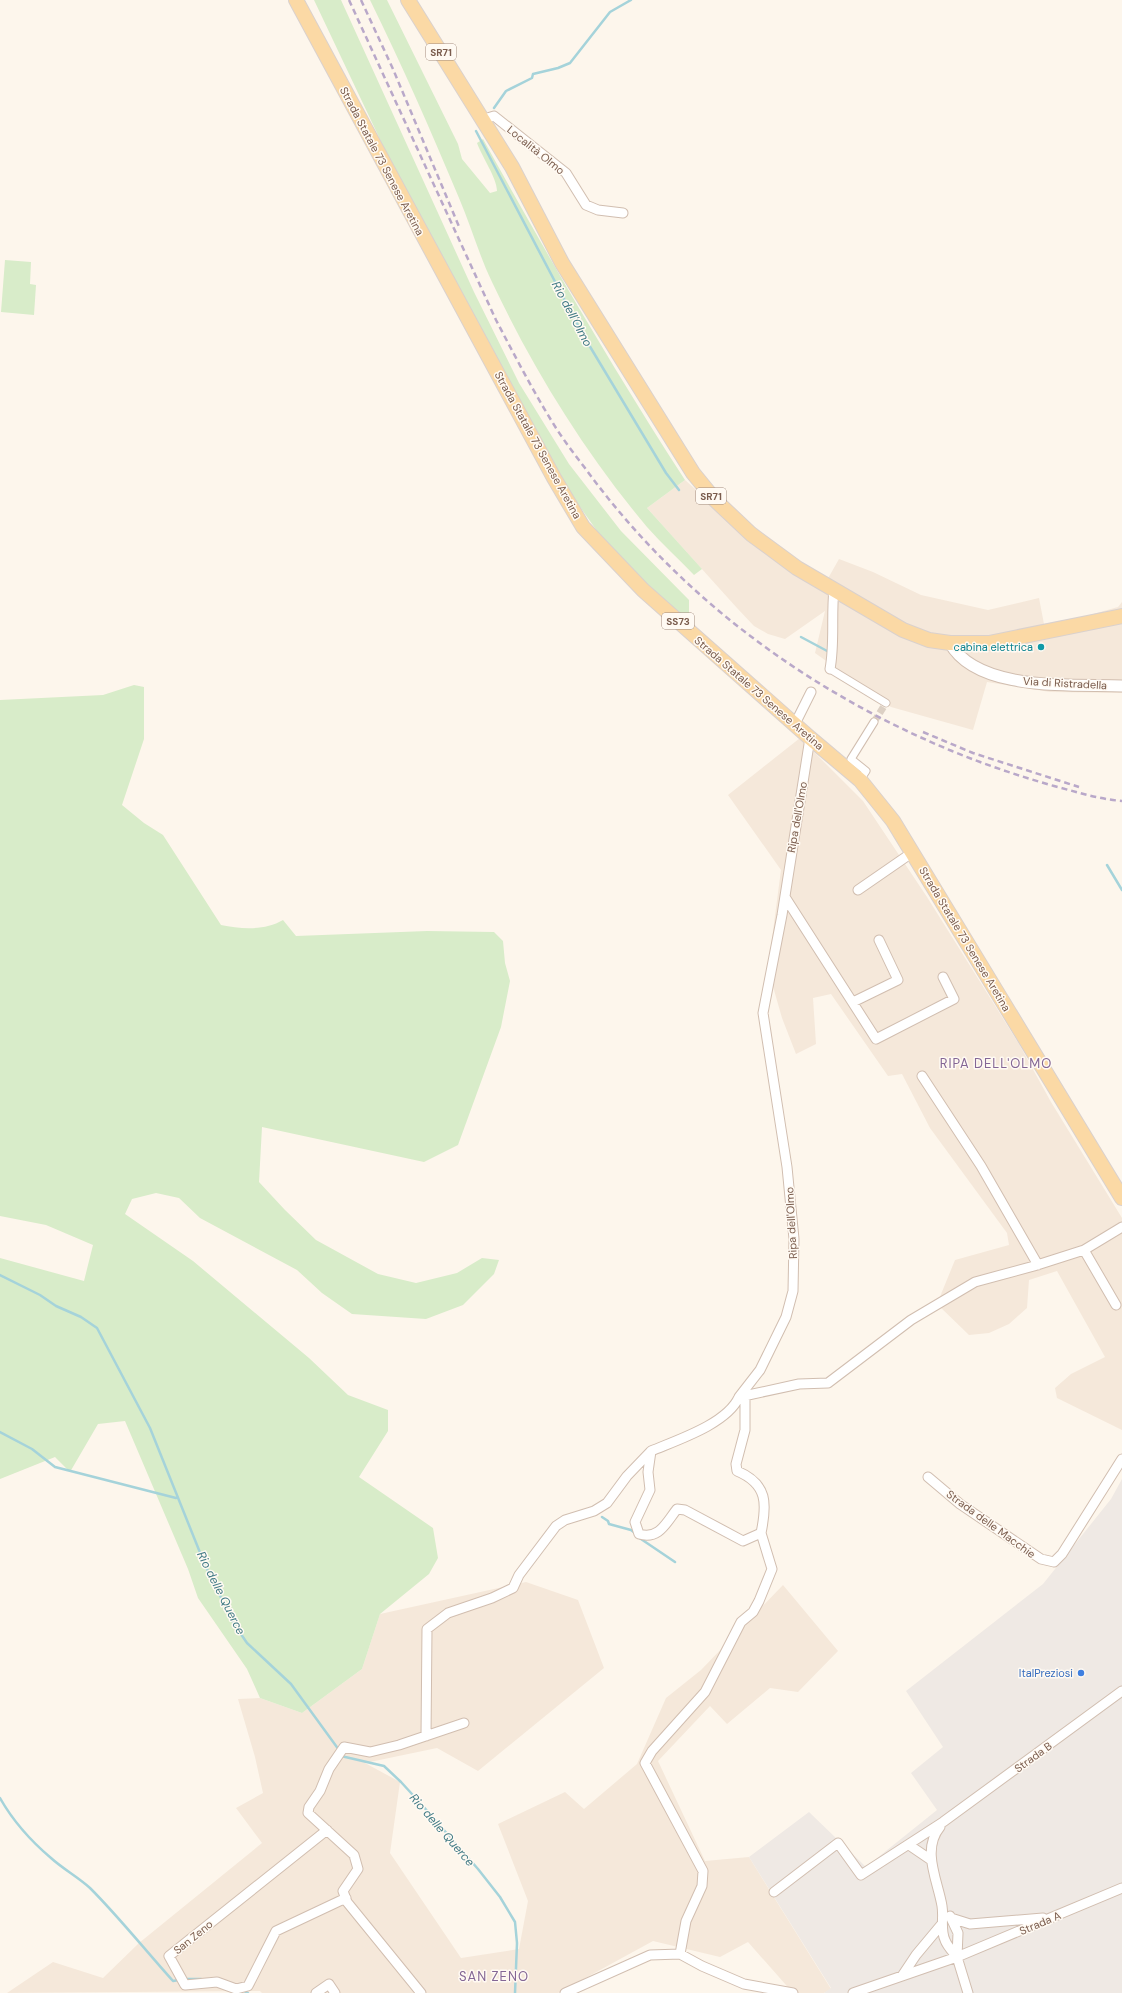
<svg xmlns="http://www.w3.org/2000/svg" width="1122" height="1993" font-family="'DM Sans',sans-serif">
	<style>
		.residential { fill: #f5e8da }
		.industrial { fill: #efe9e4 }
		.green { fill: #d8ecc9 }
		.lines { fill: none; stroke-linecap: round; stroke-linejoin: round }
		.stream { stroke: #a5d3da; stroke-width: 2.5 }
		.pedestrian-tunnel { stroke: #dcd0c4; stroke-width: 7; stroke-dasharray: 7 3.5; stroke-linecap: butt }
		.pedestrian-casing { stroke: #d1beb0; stroke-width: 9 }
		.minor-casing { stroke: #d1beb0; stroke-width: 11 }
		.tertiary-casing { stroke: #d1beb0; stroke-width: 13 }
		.primary-casing { stroke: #dad1cd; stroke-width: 16 }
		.pedestrian { stroke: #fff; stroke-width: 7 }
		.minor { stroke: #fff; stroke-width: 9 }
		.tertiary { stroke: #fff; stroke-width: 11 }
		.primary { stroke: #fbd9a5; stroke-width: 14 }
		.rail { stroke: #b9a8c9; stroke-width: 2.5; stroke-dasharray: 6 4; stroke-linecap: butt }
		.culture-dot { fill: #0f9aa8; stroke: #fffaf3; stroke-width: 1.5 }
		.shop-dot { fill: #3f7fe0; stroke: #fffaf3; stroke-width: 1.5 }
		.labels { text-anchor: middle; stroke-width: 3; stroke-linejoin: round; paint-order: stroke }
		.shield { fill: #fffaf3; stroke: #a28b7f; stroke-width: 1 }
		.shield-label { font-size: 10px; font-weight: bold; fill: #7a5c4d }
		.street-label { font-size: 11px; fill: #7a5c4d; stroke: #fffaf3 }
		.culture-label { font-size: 11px; fill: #0d838f; stroke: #fffaf3; text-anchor: end }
		.shop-label { font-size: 11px; fill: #366cbe; stroke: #fffaf3; text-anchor: end }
		.water-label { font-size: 12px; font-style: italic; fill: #437c86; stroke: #fffaf3 }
		.quarter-label { font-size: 13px; letter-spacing: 1px; fill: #846695; stroke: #fffaf3 }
	</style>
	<rect width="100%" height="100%" fill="#fdf6ec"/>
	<path class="residential" d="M685,480L771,557L822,589L839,559L873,572L921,595L988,610L1039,598L1044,624L1086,616L1118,607L1122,602V693L1050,692L987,682L973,730L891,707L815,653L825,611L785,639L768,634L754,626L737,608L647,508Z
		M800,738L863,801L927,897L1019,1044L1051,1102L1122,1218V1430L1057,1398L1055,1388L1071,1374L1105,1357L1057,1271L1029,1280L1027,1308L1009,1324L989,1333L969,1335L937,1304L955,1260L1009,1245L1007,1233L930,1128L902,1074L888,1076L831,994L813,998L816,1044L796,1054L782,1018L768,969L781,870L728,795Z
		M526,1582L578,1600L604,1668L478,1771L437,1748L365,1763L400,1782L390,1853L461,1958L519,1949L528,1901L498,1824L565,1792L584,1809L637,1764L666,1698L701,1670L783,1585L838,1651L798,1692L770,1688L727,1724L710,1706L658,1761L705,1861L749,1857L831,1989L824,1993H793L748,1942L720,1957L653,1941L558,1993H262L260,1991L7,1993L53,1962L103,1978L139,1943L262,1843L236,1808L263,1793L255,1757L238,1699L260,1698L302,1713L362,1669L380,1614Z"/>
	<path class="industrial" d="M1122,1479V1993H824L831,1988L749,1857L809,1812L866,1867L937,1810L911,1773L943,1747L906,1691L1043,1584L1111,1499Z"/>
	<path class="green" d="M314,0H341L474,292L519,383L569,464L621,531L689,600V615L679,614L647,584L602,538L568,490L395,171Z
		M370,0H387L458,144L462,159L490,193L497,191C497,178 482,157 477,143L483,139C547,255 613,369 685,480L647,508L702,569L694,575C679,559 662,544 647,527C585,453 533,369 492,282C479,255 471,226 459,198C431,131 402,65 370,0Z
		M5,260L31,262L30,284L36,285L34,315L1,312Z
		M134,685L144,687V739L122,805L144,823L163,835L221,925C241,929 264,931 283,920L296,936L427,931L494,932L503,941L505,963L510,981L501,1027L458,1145L424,1162L262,1127L259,1182L285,1210L316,1240L378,1274L416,1283L457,1273L482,1258L499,1260L494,1274L463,1305L426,1319L352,1314L322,1293L297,1270L200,1218L179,1198L156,1193L132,1199L125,1214L193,1261L309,1358L348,1395L388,1410V1431L359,1477L433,1528L438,1558L429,1574L380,1614L362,1669L302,1713L260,1698L247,1669L198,1598L188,1569L125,1421L98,1424L70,1472L55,1457L0,1479V1258L84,1281L93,1245L46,1225L0,1216V700L103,695Z"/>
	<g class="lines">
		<path class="stream" d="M494,108L506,91L532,78L533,74L558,68L570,63L610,12L631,0
			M476,131L583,335L666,473L679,490
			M801,637L829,652
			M1107,865L1122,890
			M0,1275L40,1295L56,1306L81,1317L97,1328L150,1428L205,1565L234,1624L247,1643L291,1684L339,1750
			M0,1432L32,1449L55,1467L176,1498
			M602,1517L608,1521L609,1524L631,1530L635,1533
			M638,1537L675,1562
			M341,1756L384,1766L401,1782L422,1805L478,1869L500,1897L515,1922L517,1943L515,1993
			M0,1798C13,1821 31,1841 51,1858C63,1869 78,1877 90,1888C119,1917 145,1950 173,1981L179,1980
			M184,1979H201
			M242,1990L248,1993"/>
		<path class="pedestrian-tunnel" d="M874,722L886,703"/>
		<g class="pedestrian-casing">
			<path id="pedestrian" d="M830,669L886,703
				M860,780L866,771L851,759L874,722"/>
		</g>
		<g class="minor-casing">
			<path id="minor" d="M484,119L494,116L566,173L586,205L598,210L623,213
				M830,669C835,643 831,616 834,589
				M795,724L811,692
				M810,738L782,915L763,1013L787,1167L794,1239L793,1291L786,1317L760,1370L739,1397L799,1384L828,1383L911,1320L975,1282L1034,1266L1084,1250L1122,1227
				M858,890L913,852
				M785,897L876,1039L954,999L943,977
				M853,1002L898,980L879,940
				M922,1076L981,1166L1038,1265
				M1084,1250L1116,1305
				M745,1396V1430L736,1464L737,1471C768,1484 767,1504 761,1533
				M928,1477L960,1504L1041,1559L1054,1562L1062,1554L1122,1459
				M426,1736L427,1629L448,1613L492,1598L513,1588L519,1575L556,1526L565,1520L594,1511L607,1503L627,1476L651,1451
				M940,1827C921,1850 938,1881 942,1906C944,1918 940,1929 945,1940C947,1946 953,1952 957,1957
				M327,1830L169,1956L185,1985L217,1982L236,1989L248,1986L276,1931L346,1898
				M909,1845L931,1860
				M774,1892L838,1843L861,1875L943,1822L1122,1691
				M950,1916L958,1933L957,1957L968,1993
				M951,1918L970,1924L1043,1918
				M680,1954L686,1921L702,1886L703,1871L645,1763L652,1751L705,1692L741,1622L753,1612L759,1601L772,1569L761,1533L743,1541L685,1510L677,1509C666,1523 659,1540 639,1534L635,1522L650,1490L648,1472L651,1451C677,1440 727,1424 739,1397
				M902,1976L916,1955L941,1925
				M316,1993L329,1984L335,1993
				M421,1993L347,1902L343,1891L358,1869L354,1855L308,1813L309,1807L320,1791L329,1769L344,1747L370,1752L399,1745L464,1723
				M565,1993L650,1955L680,1954L702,1966L744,1984L793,1993
				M853,1993L957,1957L1122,1888"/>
		</g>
		<g class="tertiary-casing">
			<path id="tertiary" d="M950,643C977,692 1073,684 1122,686"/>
		</g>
		<g class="primary-casing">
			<path id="primary" d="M296,0L554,478L583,527L643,590L810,738L860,780L893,821L1122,1198
				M408,0L512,167L562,263L693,473L715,500L751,534L797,568L903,630L929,640L950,643H989L1122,616"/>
		</g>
		<use href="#pedestrian" class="pedestrian"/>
		<use href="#minor" class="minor"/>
		<use href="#tertiary" class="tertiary"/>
		<use href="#primary" class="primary"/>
		<path class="rail" d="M349,0L496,320C515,356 534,393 556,428C565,442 575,455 585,468C678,596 807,691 952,751C986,765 1019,776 1054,786C1077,792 1098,799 1122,801
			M361,0L393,69L460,229
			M923,732L973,753L1079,787"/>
	</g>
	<circle class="culture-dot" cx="1041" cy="647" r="4"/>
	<circle class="shop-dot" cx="1081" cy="1673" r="4"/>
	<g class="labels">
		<g class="shield">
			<rect x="426" y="44" width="30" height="16" rx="3"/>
			<rect x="696" y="488" width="30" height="16" rx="3"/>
			<rect x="662" y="613" width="32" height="16" rx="3"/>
		</g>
		<g class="shield-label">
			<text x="441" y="56">SR71</text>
			<text x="711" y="500">SR71</text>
			<text x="678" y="625">SS73</text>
		</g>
		<g class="street-label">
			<text transform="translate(536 150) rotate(39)" y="4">Località Olmo</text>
			<text transform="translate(382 161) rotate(62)" y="4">Strada Statale 73 Senese Aretina</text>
			<text transform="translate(538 445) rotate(61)" y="4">Strada Statale 73 Senese Aretina</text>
			<text transform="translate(1065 683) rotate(3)" y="4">Via di Ristradella</text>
			<text transform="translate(759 693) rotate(41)" y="4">Strada Statale 73 Senese Aretina</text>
			<text transform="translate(797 817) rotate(-80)" y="4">Ripa dell'Olmo</text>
			<text transform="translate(965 939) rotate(59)" y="4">Strada Statale 73 Senese Aretina</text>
			<text transform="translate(791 1223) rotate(-93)" y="4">Ripa dell'Olmo</text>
			<text transform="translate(991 1524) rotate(36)" y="4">Strada delle Macchie</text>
			<text transform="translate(1033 1757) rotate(-36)" y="4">Strada B</text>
			<text transform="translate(1040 1923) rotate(-23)" y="4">Strada A</text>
			<text transform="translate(193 1937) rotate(-39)" y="4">San Zeno</text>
		</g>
		<g class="culture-label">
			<text x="1033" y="651">cabina elettrica</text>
		</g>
		<g class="shop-label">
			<text x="1073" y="1677">ItalPreziosi</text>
		</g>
		<g class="water-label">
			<text transform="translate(572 314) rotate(62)" y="4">Rio dell'Olmo</text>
			<text transform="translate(221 1593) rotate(63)" y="4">Rio delle Querce</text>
			<text transform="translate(442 1830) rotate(49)" y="4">Rio delle Querce</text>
		</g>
		<g class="quarter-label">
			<text x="996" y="1068">RIPA DELL'OLMO</text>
			<text x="494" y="1981">SAN ZENO</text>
		</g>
	</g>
</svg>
